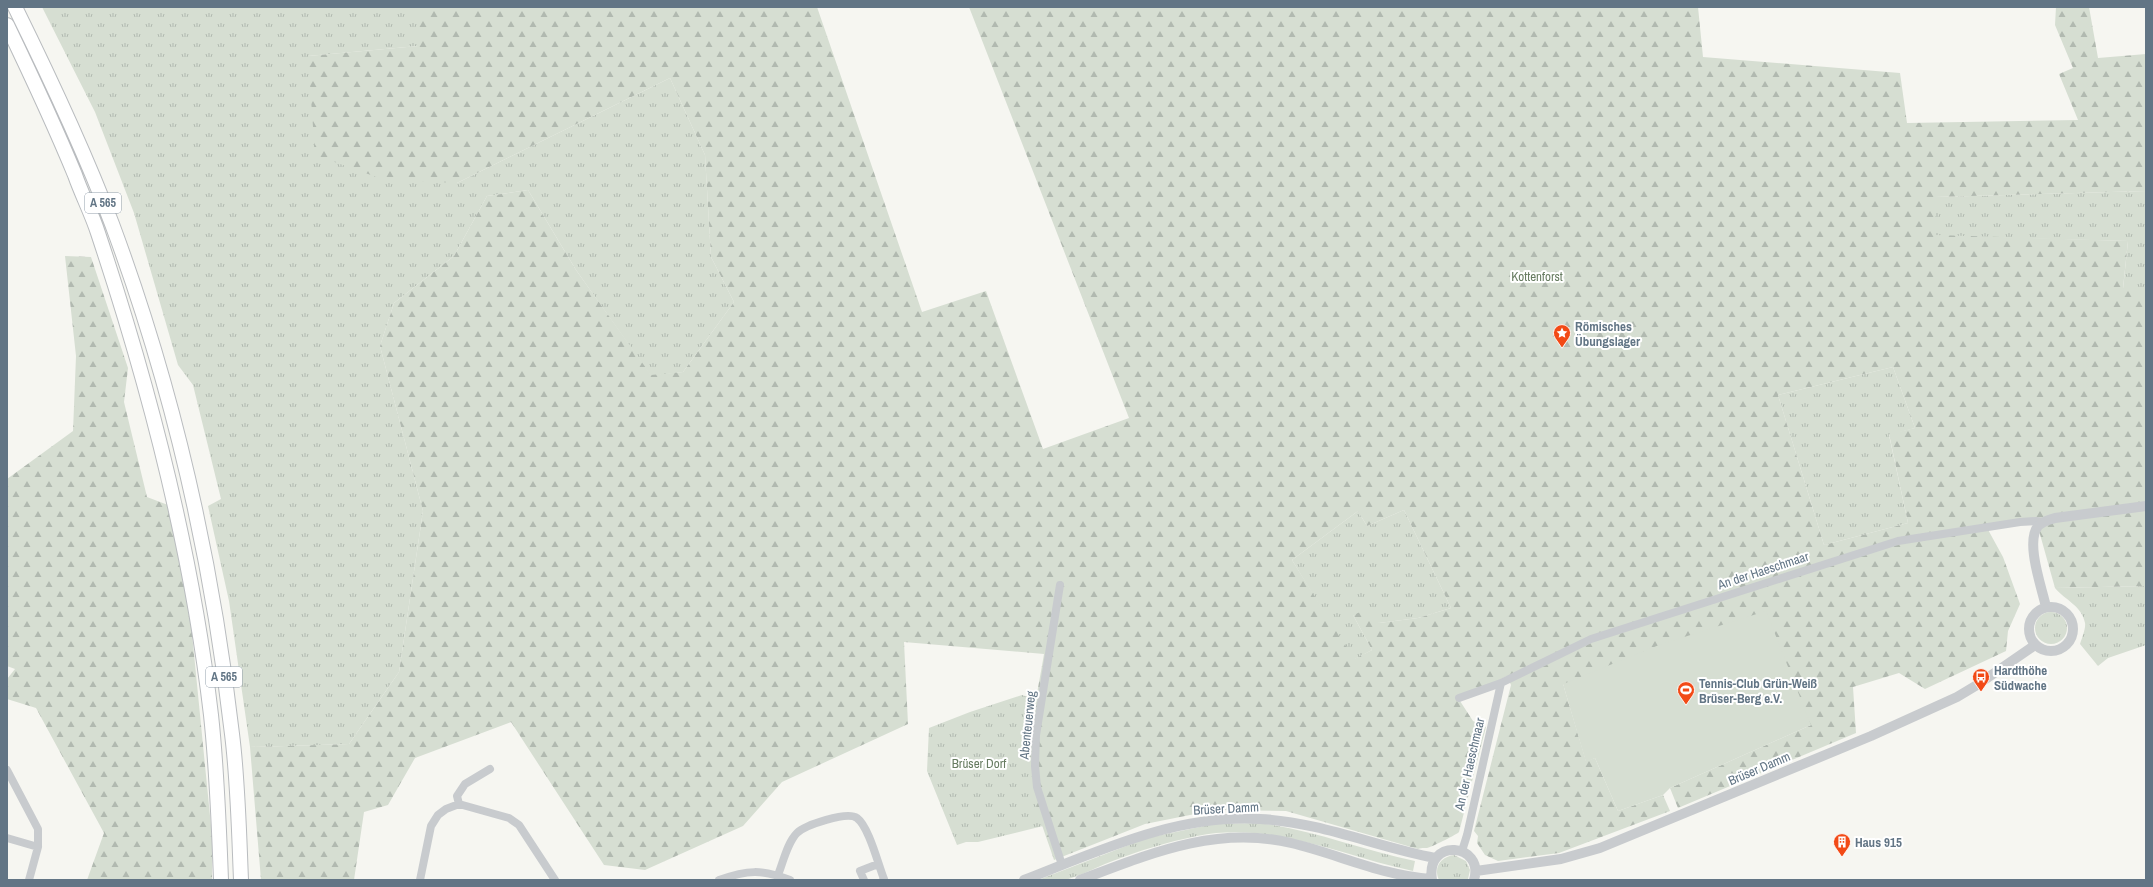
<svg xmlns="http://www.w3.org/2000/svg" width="2153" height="887" font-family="'Archivo Narrow',sans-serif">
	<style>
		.grass { fill: url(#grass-tufts) }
		.forest { fill: url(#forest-firs); fill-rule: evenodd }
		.garden { fill: #d6ded2 }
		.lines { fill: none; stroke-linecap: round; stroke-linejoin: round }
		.motorway-casing { stroke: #b9bcbf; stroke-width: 16 }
		.minor { stroke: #c8cbce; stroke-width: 8 }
		.tertiary { stroke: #c8cbce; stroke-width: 10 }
		.motorway { stroke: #fff; stroke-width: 14 }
		.labels { text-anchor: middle; stroke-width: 4; stroke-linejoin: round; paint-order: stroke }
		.shield { fill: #fff; stroke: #919eaa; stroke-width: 1 }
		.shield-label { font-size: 12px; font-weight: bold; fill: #627585 }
		.park-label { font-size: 13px; fill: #677c61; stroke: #fff }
		.poi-label { font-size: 13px; font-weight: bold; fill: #627585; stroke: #fff; text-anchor: start }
		.street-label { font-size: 13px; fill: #627585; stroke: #fff }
	</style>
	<defs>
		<pattern id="grass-tufts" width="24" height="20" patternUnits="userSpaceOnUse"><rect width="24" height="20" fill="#d6ded2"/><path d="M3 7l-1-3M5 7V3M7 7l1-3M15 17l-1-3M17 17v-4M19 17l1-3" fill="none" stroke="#b1b9b0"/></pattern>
		<pattern id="forest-firs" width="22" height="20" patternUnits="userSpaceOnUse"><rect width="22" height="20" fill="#d6ded2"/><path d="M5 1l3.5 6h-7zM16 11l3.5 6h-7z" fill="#b1b9b0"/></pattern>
	</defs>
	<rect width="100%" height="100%" fill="#f6f6f1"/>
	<path class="grass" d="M42,7L418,8V46L308,56L457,183L670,78L705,155L711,257L734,302L683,372L651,376L576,270L528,190L487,196L454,256L394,303L380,346L423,511L399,672L349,744L250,747L229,601L208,506L221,499L193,385L178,365L134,213L95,112Z
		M2146,191V288L2123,289L2128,241L1935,236V197Z
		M1893,367L1915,428L1889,435L1908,523L1824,545L1778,395Z
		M1404,510L1451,608L1418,618L1379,623L1353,615L1372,650L1353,660L1292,560L1358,511L1367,526Z
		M2146,586V645L2108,658L2098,666L2080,644C2082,638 2086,628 2085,623C2082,606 2065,600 2055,588Z
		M2035 628a16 16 0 1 1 32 0a16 16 0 1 1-32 0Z
		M1022,695L1028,697L1036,704C1029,751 1028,780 1043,826L978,842H966L957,845L927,771L929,728L970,712Z
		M1259,823C1314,830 1361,850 1415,861L1413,871C1342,856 1272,821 1197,836C1167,842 1138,851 1110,862C1095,868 1080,876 1065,880C1057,882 1046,880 1038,880L1147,838L1214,824Z
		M1454,855L1466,861L1470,870L1468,879L1439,880C1433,867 1441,857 1454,855Z"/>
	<path class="forest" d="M363,7H817L922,312L986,291L1043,449L1129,418L969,7H1698L1703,57L1900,73L1907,123L2078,120L2059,74L2073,68L2055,25L2056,7H2089L2098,58L2146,54V191L1935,197V235L2128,241L2123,288H2146V586L2055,588L2036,520L1986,526L2003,557L2020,604L2008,631L2006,651L1925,689L1899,673L1853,687L1856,733L1678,808L1670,788L1811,725L1563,684L1586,761L1595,758L1618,811L1663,795L1670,811L1559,853L1498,861L1485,855L1477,843L1478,836L1474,831L1511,685L1507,676L1460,701L1473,721L1486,727L1459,832C1456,835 1435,845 1430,847C1426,849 1422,847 1418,849L1286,811L1215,810L1145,824L1054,860C1046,835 1035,810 1032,784C1026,741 1037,696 1044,654L904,642L908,724L782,782L743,826L645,870L604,865L511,722L415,758L388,805L364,812L354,880H261L250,747L349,744L399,672L423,511L380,346L394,303L454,256L487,196L528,190L576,270L651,375L683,372L734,302L711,257L705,155L670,78L457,183L382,179L315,155L308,56L418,46V8ZM1893,367L1915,428L1889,434L1908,523L1824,545L1778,395ZM1404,510L1451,608L1418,618L1379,623L1370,608L1353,615L1372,650L1354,659L1292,560L1358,511L1367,526Z
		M65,256L91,257L128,368L124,402L147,497L168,505L187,583L212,836V880H87L104,833L36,708L7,699V679L15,669L7,666V479L73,431L76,356Z"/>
	<path class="garden" d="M1766,611L1811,725L1670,788L1663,795L1618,811L1595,758L1586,762L1563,684L1659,645Z"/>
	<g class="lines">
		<g class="motorway-casing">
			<path id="motorway" d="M15,7C50,78 84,150 112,224C173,388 212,560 232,734C238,782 239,832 241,880
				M7,25C31,75 54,124 75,175C82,195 92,214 98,233C150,389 192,552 211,715C217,770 219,825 221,880"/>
		</g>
		<path class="minor" d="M1060,585L1036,735L1035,766L1037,787L1062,865
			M1459,698L1501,683L1591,639L1898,541L2020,522L2036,521L2043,522
			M7,770L38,829V847L29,880
			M459,804L457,796L465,784L490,769
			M7,838L38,847
			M1462,851L1467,835L1501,683
			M778,875C783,863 787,843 797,833C805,825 847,811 857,818C869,827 878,864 884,879L883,880
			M420,880L431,826L438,815L446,809L459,804L509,818L519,825L555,880
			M719,880C747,870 762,869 790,880
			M864,880L860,871L878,864"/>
		<path class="tertiary" d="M2029 629a22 22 0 1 1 44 0a22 22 0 1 1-44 0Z
			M2046,607C2042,588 2025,542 2038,526C2043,521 2049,520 2055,518L2146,506
			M1476,871L1561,859L1600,848L1871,736L1957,697L1977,685L2035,645
			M1024,880C1101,850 1177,814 1260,819C1320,822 1377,847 1435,858
			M1080,880C1149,854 1216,825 1291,843C1338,854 1383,876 1431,879
			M1432,880C1425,837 1485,843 1474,880"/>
		<use href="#motorway" class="motorway"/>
	</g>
	<defs>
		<g id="sight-pin" transform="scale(0.9)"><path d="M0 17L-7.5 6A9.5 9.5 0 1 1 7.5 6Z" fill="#f24a16" stroke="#fff"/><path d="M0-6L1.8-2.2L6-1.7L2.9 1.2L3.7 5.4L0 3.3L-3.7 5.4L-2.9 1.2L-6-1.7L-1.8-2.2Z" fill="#fff"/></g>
		<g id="bus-pin" transform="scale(0.9)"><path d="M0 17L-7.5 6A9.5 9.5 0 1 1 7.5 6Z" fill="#f24a16" stroke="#fff"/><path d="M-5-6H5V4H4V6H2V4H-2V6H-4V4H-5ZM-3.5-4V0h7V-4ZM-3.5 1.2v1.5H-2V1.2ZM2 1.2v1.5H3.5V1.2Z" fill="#fff"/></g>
		<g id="stadium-pin" transform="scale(0.9)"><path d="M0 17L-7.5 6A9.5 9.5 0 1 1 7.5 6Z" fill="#f24a16" stroke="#fff"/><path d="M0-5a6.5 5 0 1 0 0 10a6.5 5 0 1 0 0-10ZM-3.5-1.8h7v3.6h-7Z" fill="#fff"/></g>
		<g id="building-pin" transform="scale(0.9)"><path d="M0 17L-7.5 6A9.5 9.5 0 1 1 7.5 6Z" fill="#f24a16" stroke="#fff"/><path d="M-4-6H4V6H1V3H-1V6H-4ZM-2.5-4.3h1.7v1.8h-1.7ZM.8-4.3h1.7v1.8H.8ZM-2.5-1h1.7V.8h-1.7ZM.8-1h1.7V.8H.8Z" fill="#fff"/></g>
	</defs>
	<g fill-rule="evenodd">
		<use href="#sight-pin" x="1562" y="333"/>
		<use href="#bus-pin" x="1981" y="677"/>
		<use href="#stadium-pin" x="1686" y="690"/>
		<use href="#building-pin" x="1842" y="842"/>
	</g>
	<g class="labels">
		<g class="shield">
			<rect x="85" y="193" width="36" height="20" rx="3"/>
			<rect x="206" y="667" width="36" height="20" rx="3"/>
		</g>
		<g class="shield-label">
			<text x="103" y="207">A 565</text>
			<text x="224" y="681">A 565</text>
		</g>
		<g class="park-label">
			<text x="1537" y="281">Kottenforst</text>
			<text x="979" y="768">Brüser Dorf</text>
		</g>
		<g class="poi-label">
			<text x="1575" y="331">Römisches<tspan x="1575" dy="15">Übungslager</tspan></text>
			<text x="1994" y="675">Hardthöhe<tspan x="1994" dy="15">Südwache</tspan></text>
			<text x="1699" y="688">Tennis-Club Grün-Weiß<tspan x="1699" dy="15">Brüser-Berg e.V.</tspan></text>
			<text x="1855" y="847">Haus 915</text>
		</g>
		<g class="street-label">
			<text transform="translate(1763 570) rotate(-18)" y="5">An der Haeschmaar</text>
			<text transform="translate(1027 725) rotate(-84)" y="5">Abenteuerweg</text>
			<text transform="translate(1469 764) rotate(-77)" y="5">An der Haeschmaar</text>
			<text transform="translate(1759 768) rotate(-23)" y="5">Brüser Damm</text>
			<text transform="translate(1226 808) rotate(-3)" y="5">Brüser Damm</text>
		</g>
	</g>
	<rect width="2153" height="887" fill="none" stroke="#627585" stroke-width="16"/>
</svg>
